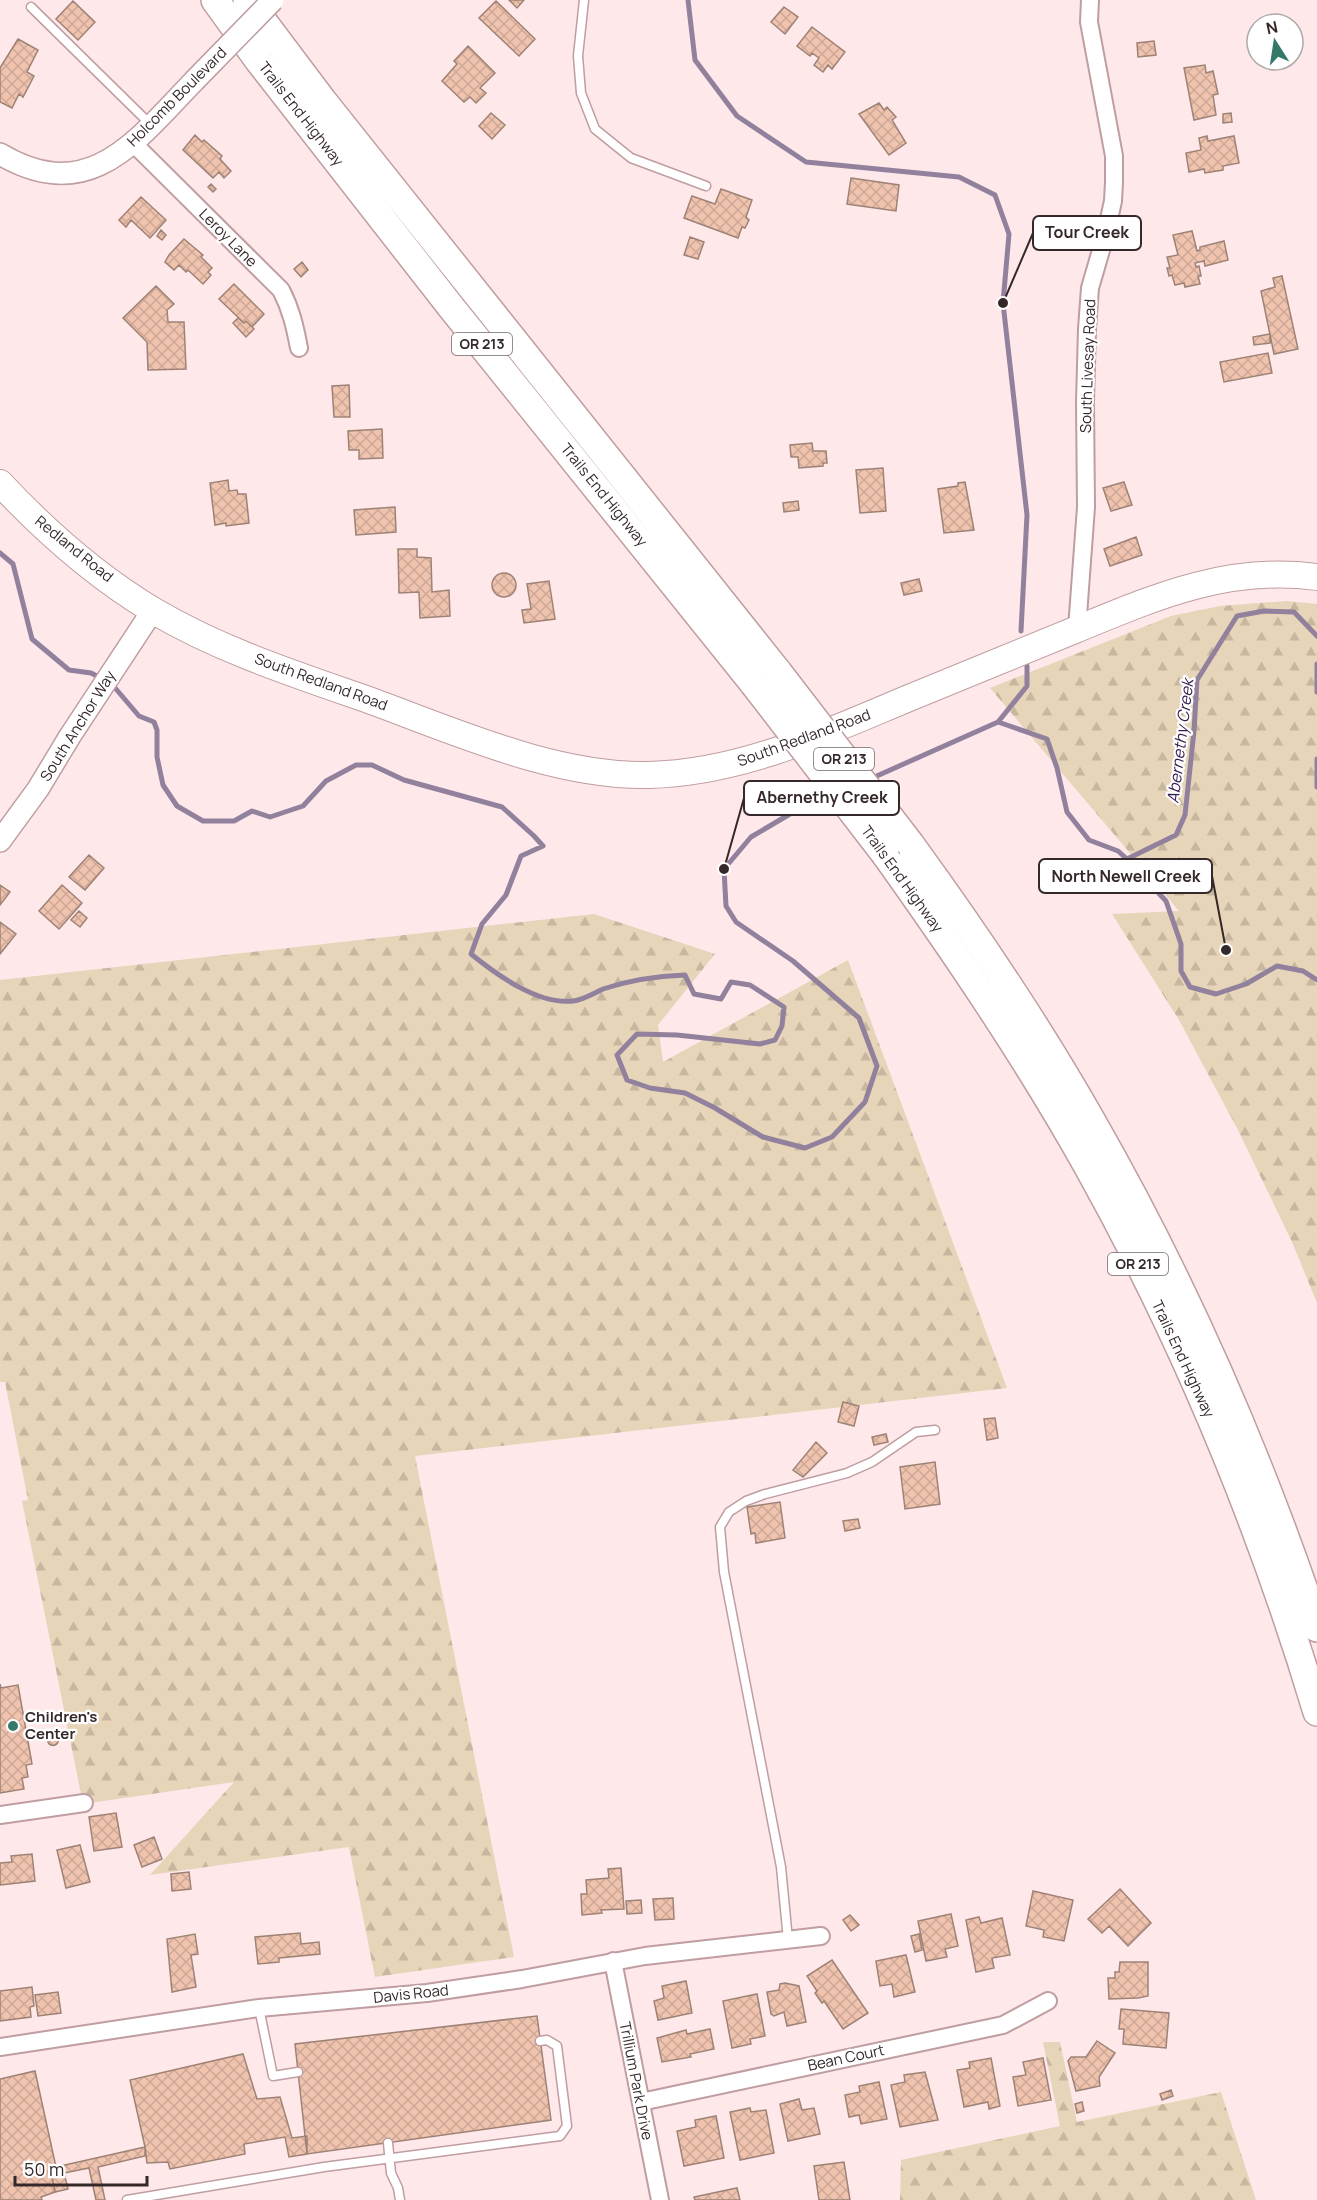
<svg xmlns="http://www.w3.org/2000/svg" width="1317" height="2200" font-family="Manrope,sans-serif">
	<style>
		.forest { fill: url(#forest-firs) }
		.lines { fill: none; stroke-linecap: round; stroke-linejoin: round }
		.stream { stroke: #91819d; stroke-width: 5 }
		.building { fill: url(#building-cross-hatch); stroke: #9e8275; stroke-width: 1.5 }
		.service-casing { stroke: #bf9da0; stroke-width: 11 }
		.minor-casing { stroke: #bf9da0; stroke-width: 20 }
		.tertiary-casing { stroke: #bf9da0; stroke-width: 24 }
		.primary-casing { stroke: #bf9da0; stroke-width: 28 }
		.trunk-casing { stroke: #bf9da0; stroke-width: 30 }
		.service { stroke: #fff; stroke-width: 8 }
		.minor { stroke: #fff; stroke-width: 16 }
		.tertiary { stroke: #fff; stroke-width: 21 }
		.primary { stroke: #fff; stroke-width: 26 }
		.trunk { stroke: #fff; stroke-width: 27 }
		.tertiary-bridge-casing { stroke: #bf9da0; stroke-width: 24; stroke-linecap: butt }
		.trunk-bridge-casing { stroke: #bf9da0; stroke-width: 30; stroke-linecap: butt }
		.tertiary-bridge { stroke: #fff; stroke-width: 21 }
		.trunk-bridge { stroke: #fff; stroke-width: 27 }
		.poi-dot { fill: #35796b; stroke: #fff; stroke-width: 2 }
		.labels { text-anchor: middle; stroke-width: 4.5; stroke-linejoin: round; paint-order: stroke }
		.shield { fill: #fff; stroke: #726869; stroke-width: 1.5 }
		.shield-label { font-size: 14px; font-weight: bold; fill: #352829 }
		.street-label { font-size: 15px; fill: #352829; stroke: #fff }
		.poi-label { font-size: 15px; font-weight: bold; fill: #352829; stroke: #fff; text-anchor: start }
		.water-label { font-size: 16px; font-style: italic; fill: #371d4f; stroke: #fff }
		.leader { fill: none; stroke: #352829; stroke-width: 2 }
		.callout-dot { fill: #352829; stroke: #fff; stroke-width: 2 }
		.callout { fill: #fff; stroke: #352829; stroke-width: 2 }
		.callout-label { font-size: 16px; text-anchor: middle; font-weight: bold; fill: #352829 }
	</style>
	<defs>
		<pattern id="forest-firs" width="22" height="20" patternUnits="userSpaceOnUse" patternTransform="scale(1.5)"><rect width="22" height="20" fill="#e7d5b9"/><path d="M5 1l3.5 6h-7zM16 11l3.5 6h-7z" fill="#c7b79f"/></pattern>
		<pattern id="building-cross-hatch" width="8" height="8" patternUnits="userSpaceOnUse" patternTransform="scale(1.5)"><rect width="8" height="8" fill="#f0c3ae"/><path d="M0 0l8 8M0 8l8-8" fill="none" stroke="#cea896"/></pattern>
	</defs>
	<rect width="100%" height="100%" fill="#fee8ea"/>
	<path class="forest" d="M1287,601L1317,604V1303L1292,1242L1238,1130L1179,1020L1112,914L1179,911L990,688L1171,616L1220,606Z
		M594,914L715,954L658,1025L663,1062L848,960L1007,1388L415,1456L514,1957L375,1977L349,1847L150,1875L234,1782L83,1804L22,1501L28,1500L5,1382H0V980Z
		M1043,2042H1060L1077,2122L1221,2092L1256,2200H900L901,2160L1060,2126Z"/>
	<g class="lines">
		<path class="stream" d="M688,0L695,60L737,116L806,162L959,177L995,195L1009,234L1003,303L1027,515L1021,631
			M0,553L13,564L32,639L69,670L91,673L101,678
			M1317,664V692
			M110,682L139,716L154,722L157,730V757L163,785L177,806L203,821H234L252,811L270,817L303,806L326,781L356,765H372L404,780L502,807L534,836L543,846L521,856L506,895L482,924L471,954C497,975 538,1005 573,1001C583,1000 594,993 603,989C630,980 657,976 685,975L694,994L721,999L731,982L750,985L784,1007L782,1026L775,1040L760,1044L677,1035L637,1034L617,1055L627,1080L650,1088L685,1093L715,1108L763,1137L805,1148L832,1137L865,1102L877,1066L859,1018L793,961L736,922L726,906L724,869L751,837L790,814L832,796
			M998,722L1027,686V666
			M1317,759V787
			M870,779L998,722L1047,739L1057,768L1067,812L1089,840L1118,851L1127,859L1176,835L1185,815L1194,731L1197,680L1237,616L1264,611L1294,612L1317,636
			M1127,859L1166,901L1181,944V971L1190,987L1216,994L1246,984L1277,966L1303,971L1317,980"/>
	</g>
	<path class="building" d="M509,0H524L517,8Z
		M73,1L95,22L78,40L56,19Z
		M496,1L535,39L519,56L479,18Z
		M784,7L798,17L785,34L771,22Z
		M812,27L845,52L832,69L828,65L823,72L814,65L819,58L812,53L810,56L797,46Z
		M18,39L38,50L27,72L34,76L23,97L19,94L12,108L0,102V68Z
		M1154,41L1156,55L1138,57L1137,43Z
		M468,46L495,73L480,88L486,93L476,103L470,97L464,102L442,81L457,64L454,61Z
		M1205,65L1206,73L1213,71L1218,94L1213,95L1216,115L1194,120L1184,68Z
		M879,103L884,110L887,107L896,117L892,120L906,143L889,155L859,114Z
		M491,113L505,125L492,139L479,126Z
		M1231,113L1232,122L1223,123V114Z
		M195,135L202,142L204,140L222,156L220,159L231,171L224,178L219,172L213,178L183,150Z
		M1207,136L1208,141L1234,136L1239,163L1223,166V170L1205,173L1204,169L1189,172L1186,153L1201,150L1199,138Z
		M851,178L899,185L896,211L847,204Z
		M211,184L216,189L213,192L208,187Z
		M721,189L752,200L746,217L749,220L745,228L742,227L738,238L684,218L692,196L715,204Z
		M141,197L166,220L150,238L131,220L126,227L119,220Z
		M161,230L166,235L162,240L157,236Z
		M1192,231L1197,251L1200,250V247L1224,241L1228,260L1205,266L1204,261L1195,263L1196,267L1199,266L1201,276H1198L1200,284L1185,287L1184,283L1175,285L1172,275L1169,276L1167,268H1170L1167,257L1178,255L1173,235Z
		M690,237L704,242L698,259L684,255Z
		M184,239L203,255L201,257L212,268L208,272L211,275L203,284L188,270L186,272L179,265L174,270L165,262L169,255Z
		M302,262L308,270L301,277L294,269Z
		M1282,276L1298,349L1274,354L1261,291L1275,287L1273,278Z
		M234,284L264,314L252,327L246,321L244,323L219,299Z
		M156,286L174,304L167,310L168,322H184L186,369L148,370L147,342L123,318Z
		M238,318L244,323L246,321L254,329L246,337L233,323Z
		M1270,334V343L1254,345L1253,337Z
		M1268,353L1272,373L1224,382L1220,362Z
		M349,385L350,417H334L332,386Z
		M382,429L383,458L359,459V450H349L348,431Z
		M812,443L813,451H826L827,463H823V466L799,468L798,457H791L790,445Z
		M883,468L886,511L860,513L856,470Z
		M228,480L229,491L237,490L238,494H246L249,523L226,526V523L215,525L210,483Z
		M965,482L974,530L944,533L938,489L958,486V483Z
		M1124,482L1132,505L1111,511L1103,488Z
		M798,501L799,510L784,512L783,503Z
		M395,507L396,532L356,535L354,510Z
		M1136,537L1142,555L1110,566L1104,549Z
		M398,549H417V557L431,558L432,592L449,590L450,616L420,618L419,592L399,593Z
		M492 585a12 12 0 1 1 24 0a12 12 0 1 1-24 0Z
		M919,579L922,591L904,595L901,583Z
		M549,581L555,619L524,623L522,610L531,609L527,584Z
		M89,855L104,868L85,890L69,877Z
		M0,885L10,892L0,905Z
		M62,885L82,903L59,929L39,911Z
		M79,911L87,918L80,927L71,920Z
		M0,922L16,934L0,954Z
		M843,1402L859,1406L854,1426L838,1422Z
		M995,1418L998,1438L987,1440L984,1419Z
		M886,1434L888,1442L874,1445L872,1437Z
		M816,1442L827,1453L803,1477L793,1470Z
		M935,1462L940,1504L905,1509L900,1467Z
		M780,1502L785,1538L756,1543L755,1533L751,1534L747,1507Z
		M858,1519L860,1528L845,1531L843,1521Z
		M0,1684L1,1688L18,1685L32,1764L26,1765L28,1777L22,1778L24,1789L0,1793Z
		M47.5 1740a5.5 5.5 0 1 1 11 0a5.5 5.5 0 1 1-11 0Z
		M116,1813L122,1847L94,1851L89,1817Z
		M154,1837L162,1859L142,1867L134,1845Z
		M80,1845L90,1882L66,1888L57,1850Z
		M32,1854L35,1881L0,1885V1863L12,1862L11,1856Z
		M621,1868L624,1909L601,1910L602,1913L582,1915L581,1894H587L586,1880L609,1878L608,1869Z
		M189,1872L191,1889L172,1891L171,1874Z
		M1120,1889L1151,1923L1128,1946L1109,1926L1102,1933L1088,1919Z
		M1033,1891L1073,1900L1064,1941L1043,1937L1044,1930L1026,1926Z
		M673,1898L674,1919L655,1920L653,1899Z
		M641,1900L642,1913L627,1914L626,1901Z
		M951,1914L958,1946L945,1949L947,1957L926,1961L918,1921Z
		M850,1915L859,1925L851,1931L843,1920Z
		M979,1917L981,1923L1002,1918L1010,1955L992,1958L994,1968L976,1972L966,1920Z
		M300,1933L301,1944L319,1942L320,1954L279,1958V1962L258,1964L255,1937Z
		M195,1934L198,1954L191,1955L196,1987L172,1992L167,1939Z
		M919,1934L922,1950L915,1952L911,1936Z
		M906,1955L915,1992L894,1997L892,1984L880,1986L876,1961Z
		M832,1960L868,2013L843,2029L824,2001L822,2003L815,1993L817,1991L807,1976Z
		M1120,1962H1148V1996L1138,1998L1109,1999L1108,1978H1115V1972H1119Z
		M686,1981L692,2013L658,2020L654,2001L664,1998L662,1986Z
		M785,1983L799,1986L806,2022L787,2026L784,2012L774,2016L771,2014L767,1992L779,1990L780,1984Z
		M32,1987L34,2006L30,2007L31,2017L0,2021V1991Z
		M58,1992L61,2013L38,2016L35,1995Z
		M757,1994L765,2036L750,2039L751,2044L732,2048L723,2001Z
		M1121,2009L1169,2013L1166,2048L1123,2044L1124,2029H1119Z
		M537,2016L551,2120L307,2154L295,2044Z
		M710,2029L714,2049L690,2054L691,2057L662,2062L657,2038L686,2030L687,2034Z
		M1097,2041L1115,2053L1099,2077L1100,2086L1076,2091L1068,2061L1071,2057H1086Z
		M243,2054L257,2099L280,2097L292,2138L307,2136V2154L289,2157L285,2137L244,2144L245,2154L170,2169L168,2162L147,2163L145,2147L130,2080Z
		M991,2058L1000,2106L989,2109L988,2102L964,2107L957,2070L970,2068L969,2062Z
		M1043,2058L1051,2100L1018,2106L1013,2077L1026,2075L1023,2062Z
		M35,2071L56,2167H50L55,2192L41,2197L42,2200H0V2079Z
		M925,2072L938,2120L900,2127L891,2085L905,2082L904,2075Z
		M879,2082L887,2119L861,2124L859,2115L849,2117L845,2095L860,2092L859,2086Z
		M1171,2090L1173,2096L1162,2100L1160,2094Z
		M799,2099L802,2110L814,2108L820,2134L788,2141L780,2104Z
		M1082,2102L1084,2111L1077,2113L1075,2104Z
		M750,2108L751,2112L766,2110L774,2153L740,2160L730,2112Z
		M716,2116L724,2158L684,2166L677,2131L696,2127L695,2120Z
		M145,2147V2156L98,2167L105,2200H96L89,2168L64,2173L68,2189L55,2192L50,2167H56Z
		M844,2162L850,2200H819L814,2166Z
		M737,2188L740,2200H695L694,2197Z"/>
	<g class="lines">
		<g class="service-casing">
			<path id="service" d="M584,0L578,56L581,93L595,129L631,158L706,186
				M31,7L150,124
				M788,1940L781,1867L724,1572L720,1527L729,1512L746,1501L765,1494L847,1473L872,1462L916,1432L935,1430
				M259,2008L273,2076L298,2072
				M388,2143L391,2173L398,2188L400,2200
				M127,2200L324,2167L560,2136L567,2126L557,2046L547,2040L540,2041"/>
		</g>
		<g class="minor-casing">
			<path id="minor" d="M133,143L281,290C291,309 295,327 299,348
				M1077,629L1086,507L1085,402L1087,329L1090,288L1106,233L1113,201L1114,182V156L1089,22L1090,0
				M0,1815L84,1803
				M613,1961L660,2200
				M0,2047L259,2008L427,1993L522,1979L645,1956L821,1936
				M641,2102L1003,2025L1048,2001"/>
		</g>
		<g class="tertiary-casing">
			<path id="tertiary" d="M0,154C89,207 136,141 194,81
				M0,841L38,789L70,736L153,610"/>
		</g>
		<g class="primary-casing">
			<path id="primary" d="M0,483C45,531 97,577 154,611C220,650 294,674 366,699C454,731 555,777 649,775C741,773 825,733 909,698C964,675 1020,653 1075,630C1155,597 1228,565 1317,577"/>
		</g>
		<g class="trunk-casing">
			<path id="trunk" d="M215,0L259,61L451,307L754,684
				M247,0L323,101L778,672
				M911,845C975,933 1036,1023 1090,1118C1183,1280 1258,1451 1317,1628
				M885,854C957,955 1027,1058 1088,1167C1184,1339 1260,1523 1317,1712"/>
		</g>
		<use href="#service" class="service"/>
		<use href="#minor" class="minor"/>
		<use href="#tertiary" class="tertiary"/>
		<use href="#primary" class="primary"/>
		<use href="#trunk" class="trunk"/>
		<g class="tertiary-bridge-casing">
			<path id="tertiary-bridge" d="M194,81L273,0"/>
		</g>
		<g class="trunk-bridge-casing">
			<path id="trunk-bridge" d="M778,672L911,845
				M754,684L885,854"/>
		</g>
		<use href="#tertiary-bridge" class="tertiary-bridge"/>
		<use href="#trunk-bridge" class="trunk-bridge"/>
	</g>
	<circle class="poi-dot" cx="13" cy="1726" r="6"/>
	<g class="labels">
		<g class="shield">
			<rect x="452" y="333" width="60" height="22" rx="4.5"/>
			<rect x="814" y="748" width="60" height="22" rx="4.5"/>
			<rect x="1108" y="1253" width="60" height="22" rx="4.5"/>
		</g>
		<g class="shield-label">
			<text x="482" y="349">OR 213</text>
			<text x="844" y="764">OR 213</text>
			<text x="1138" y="1269">OR 213</text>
		</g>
		<g class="street-label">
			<text transform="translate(177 97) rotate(-45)" y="5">Holcomb Boulevard</text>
			<text transform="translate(301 114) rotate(52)" y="5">Trails End Highway</text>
			<text transform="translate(228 238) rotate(45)" y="5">Leroy Lane</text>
			<text transform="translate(1088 366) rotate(-88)" y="5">South Livesay Road</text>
			<text transform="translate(604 495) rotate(51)" y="5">Trails End Highway</text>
			<text transform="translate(74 549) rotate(39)" y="5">Redland Road</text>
			<text transform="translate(321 682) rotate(20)" y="5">South Redland Road</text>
			<text transform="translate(78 726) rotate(-58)" y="5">South Anchor Way</text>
			<text transform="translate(804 738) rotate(-20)" y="5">South Redland Road</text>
			<text transform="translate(902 879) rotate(54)" y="5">Trails End Highway</text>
			<text transform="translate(1183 1359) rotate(65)" y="5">Trails End Highway</text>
			<text transform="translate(411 1994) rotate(-6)" y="5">Davis Road</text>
			<text transform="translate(846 2058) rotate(-12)" y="5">Bean Court</text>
			<text transform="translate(636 2081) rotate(79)" y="5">Trillium Park Drive</text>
		</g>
		<g class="poi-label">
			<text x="25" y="1722">Children's<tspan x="25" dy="17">Center</tspan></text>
		</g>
		<g class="water-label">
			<text transform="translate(1180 741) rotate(-83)" y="6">Abernethy Creek</text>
		</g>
	</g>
	<path class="leader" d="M1003 303L1033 233M724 869L744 798M1226 950L1212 876"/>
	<g class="callout-dot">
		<circle cx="1003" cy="303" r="6"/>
		<circle cx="724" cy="869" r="6"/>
		<circle cx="1226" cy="950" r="6"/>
	</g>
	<g class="callout">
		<rect x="1033" y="216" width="108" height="34" rx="6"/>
		<rect x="744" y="781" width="155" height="34" rx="6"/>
		<rect x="1039" y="859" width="173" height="34" rx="6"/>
	</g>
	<g class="callout-label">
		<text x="1087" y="238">Tour Creek</text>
		<text x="822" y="803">Abernethy Creek</text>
		<text x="1126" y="882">North Newell Creek</text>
	</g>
	<g transform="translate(1275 42) rotate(348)"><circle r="28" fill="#ffffff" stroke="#aea9a9" stroke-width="1.5"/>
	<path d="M0-4.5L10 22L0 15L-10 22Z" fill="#35796b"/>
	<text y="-9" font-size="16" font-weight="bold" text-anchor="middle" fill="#352829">N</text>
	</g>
	<path d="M15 2176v9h132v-9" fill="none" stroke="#352829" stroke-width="3"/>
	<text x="24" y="2176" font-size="18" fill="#352829" stroke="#ffffff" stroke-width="4.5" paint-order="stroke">50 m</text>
</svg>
